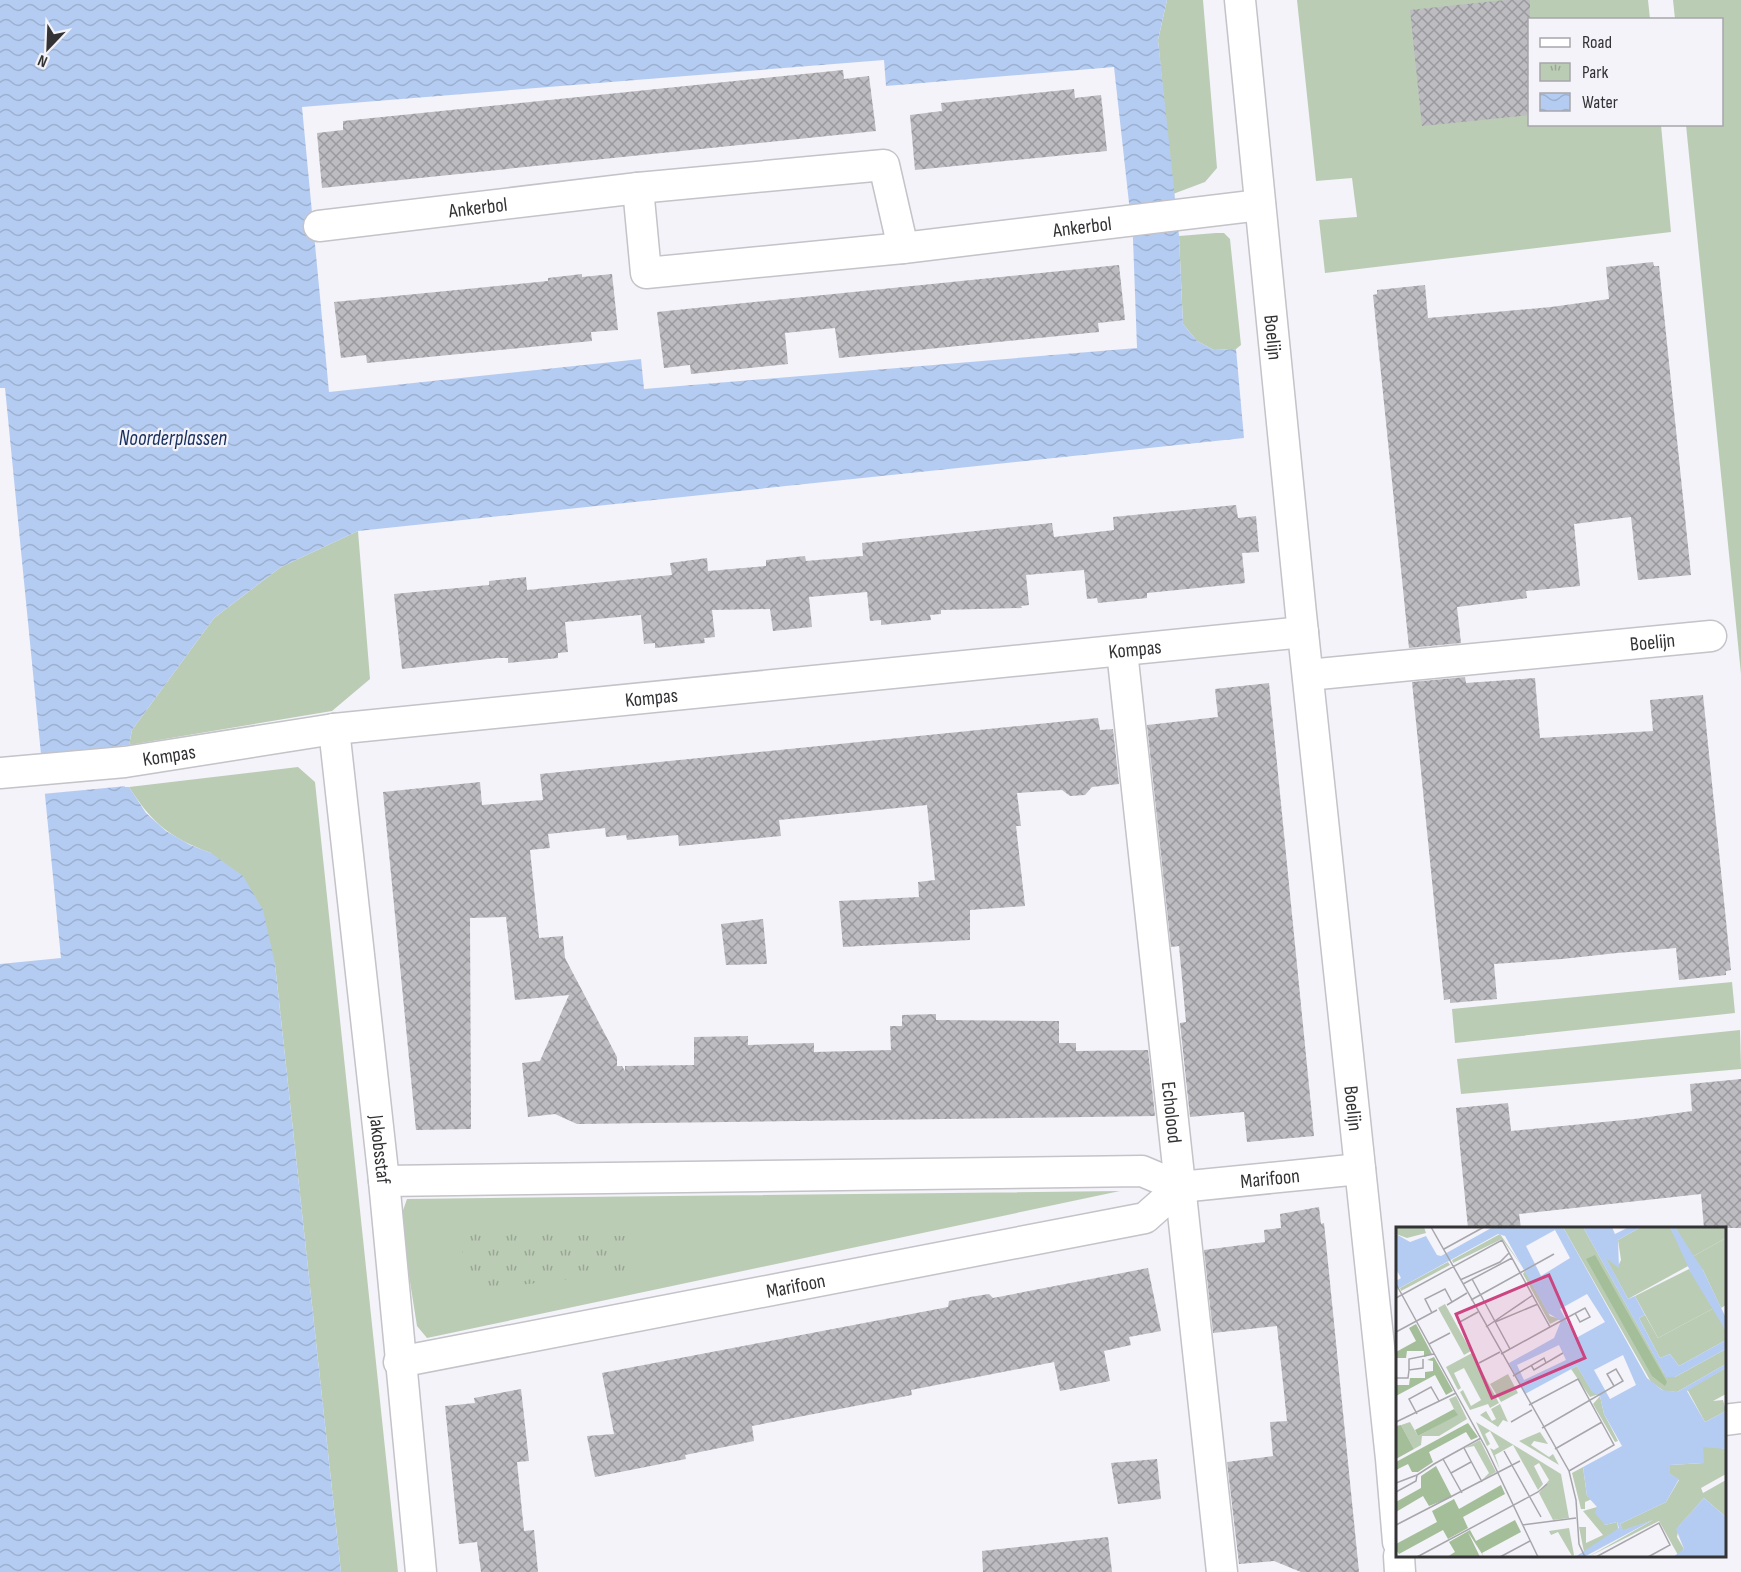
<svg xmlns="http://www.w3.org/2000/svg" width="1741" height="1572" font-family="'Sofia Sans Condensed',sans-serif">
	<style>
		.grass { fill: #bbccb5 }
		.park { fill: url(#park-tufts) }
		.water { fill: url(#water-waves); fill-rule: evenodd }
		.pier { fill: #f4f3f9 }
		.building { fill: url(#building-cross-hatch) }
		.lines { fill: none; stroke-linecap: round; stroke-linejoin: round }
		.street-casing { stroke: #c3c3c8; stroke-width: 33 }
		.street { stroke: #fff; stroke-width: 30 }
		.labels { text-anchor: middle; stroke-width: 4.5; stroke-linejoin: round; paint-order: stroke }
		.street-label { font-size: 20px; fill: #333335; stroke: #f4f3f9 }
		.water-label { font-size: 21px; font-style: italic; fill: #17305f; stroke: #f4f3f9 }
		.inset-road { fill: none; stroke: #a7a6ab; stroke-width: 1.5 }
		.view { fill: #cc4480; fill-opacity: 0.15; stroke: #cc4480; stroke-width: 3 }
		.inset-edge { fill: none; stroke: #333335; stroke-width: 3 }
	</style>
	<defs>
		<pattern id="park-tufts" width="24" height="20" patternUnits="userSpaceOnUse" patternTransform="scale(1.5)"><rect width="24" height="20" fill="#bbccb5"/><path d="M3 7l-1-3M5 7V3M7 7l1-3M15 17l-1-3M17 17v-4M19 17l1-3" fill="none" stroke="#99a694"/></pattern>
		<pattern id="water-waves" width="16" height="10" patternUnits="userSpaceOnUse" patternTransform="scale(1.5)"><rect width="16" height="10" fill="#b5ccf2"/><path d="M0 5q4-4 8 0t8 0" fill="none" stroke="#9cb0d0"/></pattern>
		<pattern id="building-cross-hatch" width="8" height="8" patternUnits="userSpaceOnUse" patternTransform="scale(1.5)"><rect width="8" height="8" fill="#bcbcc1"/><path d="M0 0l8 8M0 8l8-8" fill="none" stroke="#99999e"/></pattern>
	</defs>
	<rect width="100%" height="100%" fill="#f4f3f9"/>
	<path class="grass" d="M1167,0H1203L1217,168L1205,182L1173,194L1158,40Z
		M1297,0H1648L1650,19L1530,20V124L1661,125L1671,232L1325,273L1319,220L1357,217L1352,178L1316,181Z
		M1673,0H1741V674L1686,125L1722,124V20L1675,19Z
		M1216,233H1224L1230,239L1241,345L1236,349L1214,350L1197,341L1183,324L1179,236Z
		M358,531L370,679L332,711L129,745L132,730L214,618L281,567Z
		M298,767L315,782L398,1572H341L275,964L211,853C170,838 152,823 129,787Z
		M1732,982L1735,1013L1455,1043L1452,1009Z
		M1740,1030L1741,1069L1461,1094L1457,1059Z
		M1120,1191L427,1338L417,1326L400,1219L407,1199Z"/>
	<path class="park" d="M461,1232L625,1236L627,1273L465,1291Z"/>
	<path class="water" d="M0,0H1167L1158,40L1179,236L1183,324L1197,341L1214,350L1236,349L1244,438L358,531L281,567L214,618L132,730L129,745L121,746L125,787H129L146,813L166,831L190,845L211,853L243,876L263,910L275,964L341,1572H0V964L61,958L5,388H0ZM884,60L886,86L1114,67L1133,239L1137,348L644,389L641,359L329,392L302,107Z"/>
	<path class="pier" d="M124,746L127,786L42,794L38,755Z"/>
	<path class="building" d="M1505,0H1530V115L1422,126L1410,10Z
		M843,70L844,79L869,76L876,131L322,188L317,133L343,130V121Z
		M1074,89L1075,98L1101,95L1107,151L915,170L910,115L942,111L941,103Z
		M1653,262L1654,266H1659L1691,575L1638,580L1631,517L1574,524L1580,586L1526,591L1527,598L1457,607L1461,643L1409,648L1373,295L1377,294V290L1425,285L1428,318L1551,307L1609,299L1606,267Z
		M1119,265L1125,320L1098,323L1099,332L839,358L835,328L785,333L788,364L691,374L690,365L664,368L657,312Z
		M582,274V277L612,274L618,330L591,332L592,341L367,363L366,355L341,358L334,302L548,281V278Z
		M1236,505L1238,518L1256,516L1259,552L1242,553L1245,583L1237,584L1147,593V598L1098,603L1097,598L1087,599L1084,570L1026,575L1029,605L1021,606L1022,608L941,610V614L930,615L931,620L881,625V620L870,621L867,592L809,597L812,627L773,631L770,609L712,610L715,637L704,638L705,643L655,648V643L644,644L641,615L565,622L568,652L558,653V658L508,663V658H497L402,669L394,594L489,585V581L526,577L527,590L672,575L670,563L707,558L708,571L766,566V560L805,556L806,561L863,556L862,543L1052,523L1054,537L1114,530L1113,517Z
		M1465,677L1466,683L1535,678L1540,738L1653,731L1650,700L1703,695L1731,970L1726,971V975L1679,980L1676,948L1617,953L1562,959L1494,964L1497,999L1450,1003V999L1444,1000L1412,682Z
		M1269,683L1314,1136L1247,1142L1244,1112L1190,1117L1180,1023L1186,1022L1179,946L1171,947L1147,725L1218,717L1215,689Z
		M1098,718L1100,730L1113,729L1119,784L1092,787L1085,795L1070,796L1062,790L1017,793L1021,826H1016L1025,906L970,910V940L843,947L839,901L919,897L918,882L935,880L927,805L779,820L781,836L679,846L678,835L627,840L626,835L606,837L605,828L548,834L550,848L530,850L539,938L563,936L565,958L617,1057V1066H622L625,1071V1066L694,1065V1037L748,1036V1045L814,1043V1052L891,1050L890,1026H902V1015L936,1014V1020L1059,1021V1043H1076V1051L1148,1050L1155,1116L577,1124L555,1114L528,1117L522,1063L540,1061L569,995L515,1000L506,917L470,918L471,1129L416,1130L383,792L480,782L482,805L543,800L540,774Z
		M763,919L767,964L726,965L721,924Z
		M1741,1079V1228H1704L1701,1194L1519,1214L1521,1228H1468L1456,1108L1508,1103L1511,1131L1634,1119L1692,1111L1690,1084Z
		M1319,1207L1321,1224L1324,1223L1359,1572H1301L1274,1561L1239,1564L1227,1462L1273,1456L1270,1422L1287,1421L1277,1326L1213,1333L1204,1250L1265,1242L1264,1230L1281,1228L1280,1214Z
		M1148,1268L1161,1331L1129,1337L1131,1345L1104,1351L1110,1381L1060,1391L1054,1362L911,1390L912,1395L752,1426L754,1441L685,1455L686,1459L595,1477L587,1436L614,1434L602,1373L948,1307L949,1301L970,1297L989,1294L993,1298Z
		M521,1389L529,1461L517,1462L524,1531L534,1530L538,1572H481L477,1542L459,1544L445,1406L475,1403L474,1398Z
		M1157,1459L1161,1499L1118,1504L1111,1463Z
		M1108,1537L1112,1572H983L982,1551Z"/>
	<g class="lines">
		<g class="street-casing">
			<g id="street">
				<path id="s1" d="M1240,0L1301,614L1391,1459L1398,1542"/>
				<path id="s2" d="M638,188L646,273L903,248L1260,205"/>
				<path id="s3" d="M319,226L638,188L884,165L903,248"/>
				<path id="s4" d="M1122,651L1222,1572"/>
				<path id="s5" d="M1308,675L1711,636"/>
				<path id="s6" d="M334,729L384,1181L421,1572"/>
				<path id="s7" d="M0,773L125,762L334,729L1303,632"/>
				<path d="M384,1181L1142,1171L1180,1187"/>
				<path id="s8" d="M399,1362L1145,1218L1180,1187L1360,1169"/>
				<path d="M1724,1420L1741,1418"/>
				<path d="M1399,1556L1400,1572"/>
			</g>
		</g>
		<use href="#street" class="street"/>
	</g>
	<g class="labels">
		<g class="street-label">
			<text dy="7" stroke="none"><textPath href="#s3" startOffset="160">Ankerbol</textPath></text>
			<text dy="7" stroke="none"><textPath href="#s2" startOffset="524">Ankerbol</textPath></text>
			<text dy="7" stroke="none"><textPath href="#s1" startOffset="339">Boelijn</textPath></text>
			<text dy="7" stroke="none"><textPath href="#s5" startOffset="346">Boelijn</textPath></text>
			<text dy="7" stroke="none"><textPath href="#s7" startOffset="1142">Kompas</textPath></text>
			<text dy="7" stroke="none"><textPath href="#s7" startOffset="656">Kompas</textPath></text>
			<text dy="7" stroke="none"><textPath href="#s7" startOffset="170">Kompas</textPath></text>
			<text dy="7" stroke="none"><textPath href="#s1" startOffset="1114">Boelijn</textPath></text>
			<text dy="7" stroke="none"><textPath href="#s4" startOffset="464">Echolood</textPath></text>
			<text dy="7" stroke="none"><textPath href="#s6" startOffset="423">Jakobsstaf</textPath></text>
			<text dy="7" stroke="none"><textPath href="#s8" startOffset="897">Marifoon</textPath></text>
			<text dy="7" stroke="none"><textPath href="#s8" startOffset="404">Marifoon</textPath></text>
		</g>
		<g class="water-label">
			<text x="173" y="445">Noorderplassen</text>
		</g>
	</g>
	<g transform="translate(1396 1227)">
		<rect width="330" height="330" fill="#f4f3f9"/>
		<path d="M0,0H28L30,6L11,11L0,7ZM167,0H187L268,146L279,150L330,122V137L281,165L268,164L255,155ZM245,0H274L294,38L232,72L209,30L222,39L225,33L222,13ZM279,0H330V11L296,30ZM104,7L128,42L106,12L57,36L56,33ZM52,35L54,38L5,64L4,61ZM129,44L154,89L164,92L154,97L127,47ZM49,77L75,124L68,128L42,81ZM318,81L330,104V113L283,139L274,127L264,131L243,91L249,88L262,111ZM76,126L103,176L94,181L92,177L74,183L64,165L67,163L75,179L85,173L68,141L58,146L65,161L62,163L50,140ZM181,139L196,164L203,167L194,170L175,142ZM330,141V167L317,174L327,173L330,184L309,195L291,162ZM112,147L122,166L105,175L94,157ZM60,169L71,192L43,209H26L25,218L18,222L5,198L14,195L22,209L61,188L53,172ZM204,169L208,187L222,214L219,215L197,177ZM104,177L112,195L107,193L102,200L84,188L90,184L96,194L100,192L95,182ZM80,195L165,247L173,291L157,293L143,266L153,253L143,236L138,239L147,257L142,263L117,218L99,228L104,243L94,221L98,223L103,220L94,204L89,207L94,217L91,219ZM144,205L152,217L138,214L135,218L153,230L157,227L163,238L123,214ZM84,213L100,245L86,253L93,246L78,219L69,221ZM317,219L330,222V247L305,261L307,266L330,253V290L308,271L283,299L281,310L288,322L282,328L263,294L192,330L257,293L227,304L224,297L270,275L283,253L274,247V238L307,236V220ZM187,240L191,269L196,272L189,275V282H185L176,246ZM201,280L209,298L221,295L223,305L188,325L183,300H190V316L207,308L187,284ZM173,301L178,328L176,329L162,305L155,308L153,304Z" fill="#bbccb5"/>
		<path d="M199,28L271,155L269,159L256,149L190,32ZM20,97L36,127L28,130V124H11L10,131H0V125L20,114L13,101ZM38,130L57,164L50,168L39,148L0,169V158H13L14,151H29V145L37,144V134L31,133ZM58,182L62,188L22,209L19,203ZM72,196L82,210L75,213L70,205L33,225L37,235L22,245H16L12,237L0,243V235ZM5,198L18,222L0,232V199ZM40,239L56,270L33,279L27,269L0,285V275L25,261V249ZM105,258L109,267L67,290L72,301L52,312L47,303L3,327L0,323V317L41,295L36,284L58,272L63,282ZM119,293L125,305L86,326L88,330L72,305L84,330H51L59,325L53,315L74,303L80,314Z" fill="#a3be99"/>
		<path d="M330,11V78L325,81L307,43L296,30ZM293,42L318,81L262,111L239,69Z" fill="#bbccb5"/>
		<path d="M97,0H167L251,151L266,163L281,165L330,137V141L291,164L309,195L330,184V222L307,220L308,236L274,238V247L283,252L270,275L224,297L227,303L257,293L188,330H179L223,301L221,295L209,298L199,286L201,280L191,269L187,240L226,219L208,187L204,169L196,165L181,139L129,167L126,161L113,136L158,111L165,94L152,86L109,9L102,7L0,63V54L5,51L0,42V7L14,15L30,9L41,28L45,29ZM159,3L174,31L145,49L130,19ZM191,67L209,95L180,111L164,82ZM163,118L170,133L128,153L121,138ZM227,128L240,158L214,172L198,143ZM187,0H216L219,7L233,0H245L222,13L223,41L210,31L232,72L239,69L249,88L243,91L264,131L274,127L283,139L330,113V122L279,150H270ZM274,0H279L307,43L330,91V104L295,46ZM308,271L330,290V330H277L288,322L280,302Z" fill="#b5ccf2" fill-rule="evenodd"/>
		<path class="inset-road" d="M35,0L173,244L180,273L183,317L189,330M48,22L88,0M76,52L114,122M64,53L104,35L113,26M0,57L91,223L142,330M67,57L116,31M0,71L106,13L154,100M75,73L158,27M51,78L71,66M36,86L29,72L49,62L56,75M99,95L142,77M62,96L82,85M90,100L137,68M0,105L41,83M33,117L54,106M105,127L154,100L165,94L189,81L194,90L184,95L179,86M27,132V141L13,143V132L38,127M83,136L104,125M135,138L138,143L167,126M117,149L148,131L150,136M0,151H12L13,143M133,178L182,152L218,218L173,244M21,187L13,172L35,160L43,174M0,195L60,166M115,195L136,183M146,201L227,154L220,142L211,147L218,159M68,221L86,255M159,222L206,195M108,224L145,290M47,232L66,266M55,246L75,235M0,256L21,248M0,265L20,254L21,248L38,237L85,211M0,298L124,234M126,298L180,291M21,330L142,265L151,257M104,330L134,314M200,330L263,296L274,318L252,330"/>
		<path class="view" d="M153,48L189,131L96,171L60,87Z"/>
		<rect width="330" height="330" class="inset-edge"/>
	</g>
	<rect x="1528" y="18" width="195" height="108" fill="#f4f3f9" stroke="#a7a6ab" stroke-width="1.5"/>
	<rect x="1540" y="38" width="30" height="9" fill="#ffffff" stroke="#a7a6ab" stroke-width="1.5"/>
	<text x="1582" y="48" font-size="18" fill="#333335">Road</text>
	<rect x="1540" y="63" width="30" height="18" fill="url(#park-tufts)" stroke="#a7a6ab" stroke-width="1.5"/>
	<text x="1582" y="78" font-size="18" fill="#333335">Park</text>
	<rect x="1540" y="93" width="30" height="18" fill="url(#water-waves)" stroke="#a7a6ab" stroke-width="1.5"/>
	<text x="1582" y="108" font-size="18" fill="#333335">Water</text>
	<g transform="translate(48 48) rotate(203)" stroke="#f4f3f9" stroke-width="4.5" paint-order="stroke">
	<path d="M0-4.5L10 22L0 15L-10 22Z" fill="#333335"/>
	<text y="-9" font-size="16" font-weight="bold" text-anchor="middle" fill="#333335">N</text>
	</g>
</svg>
